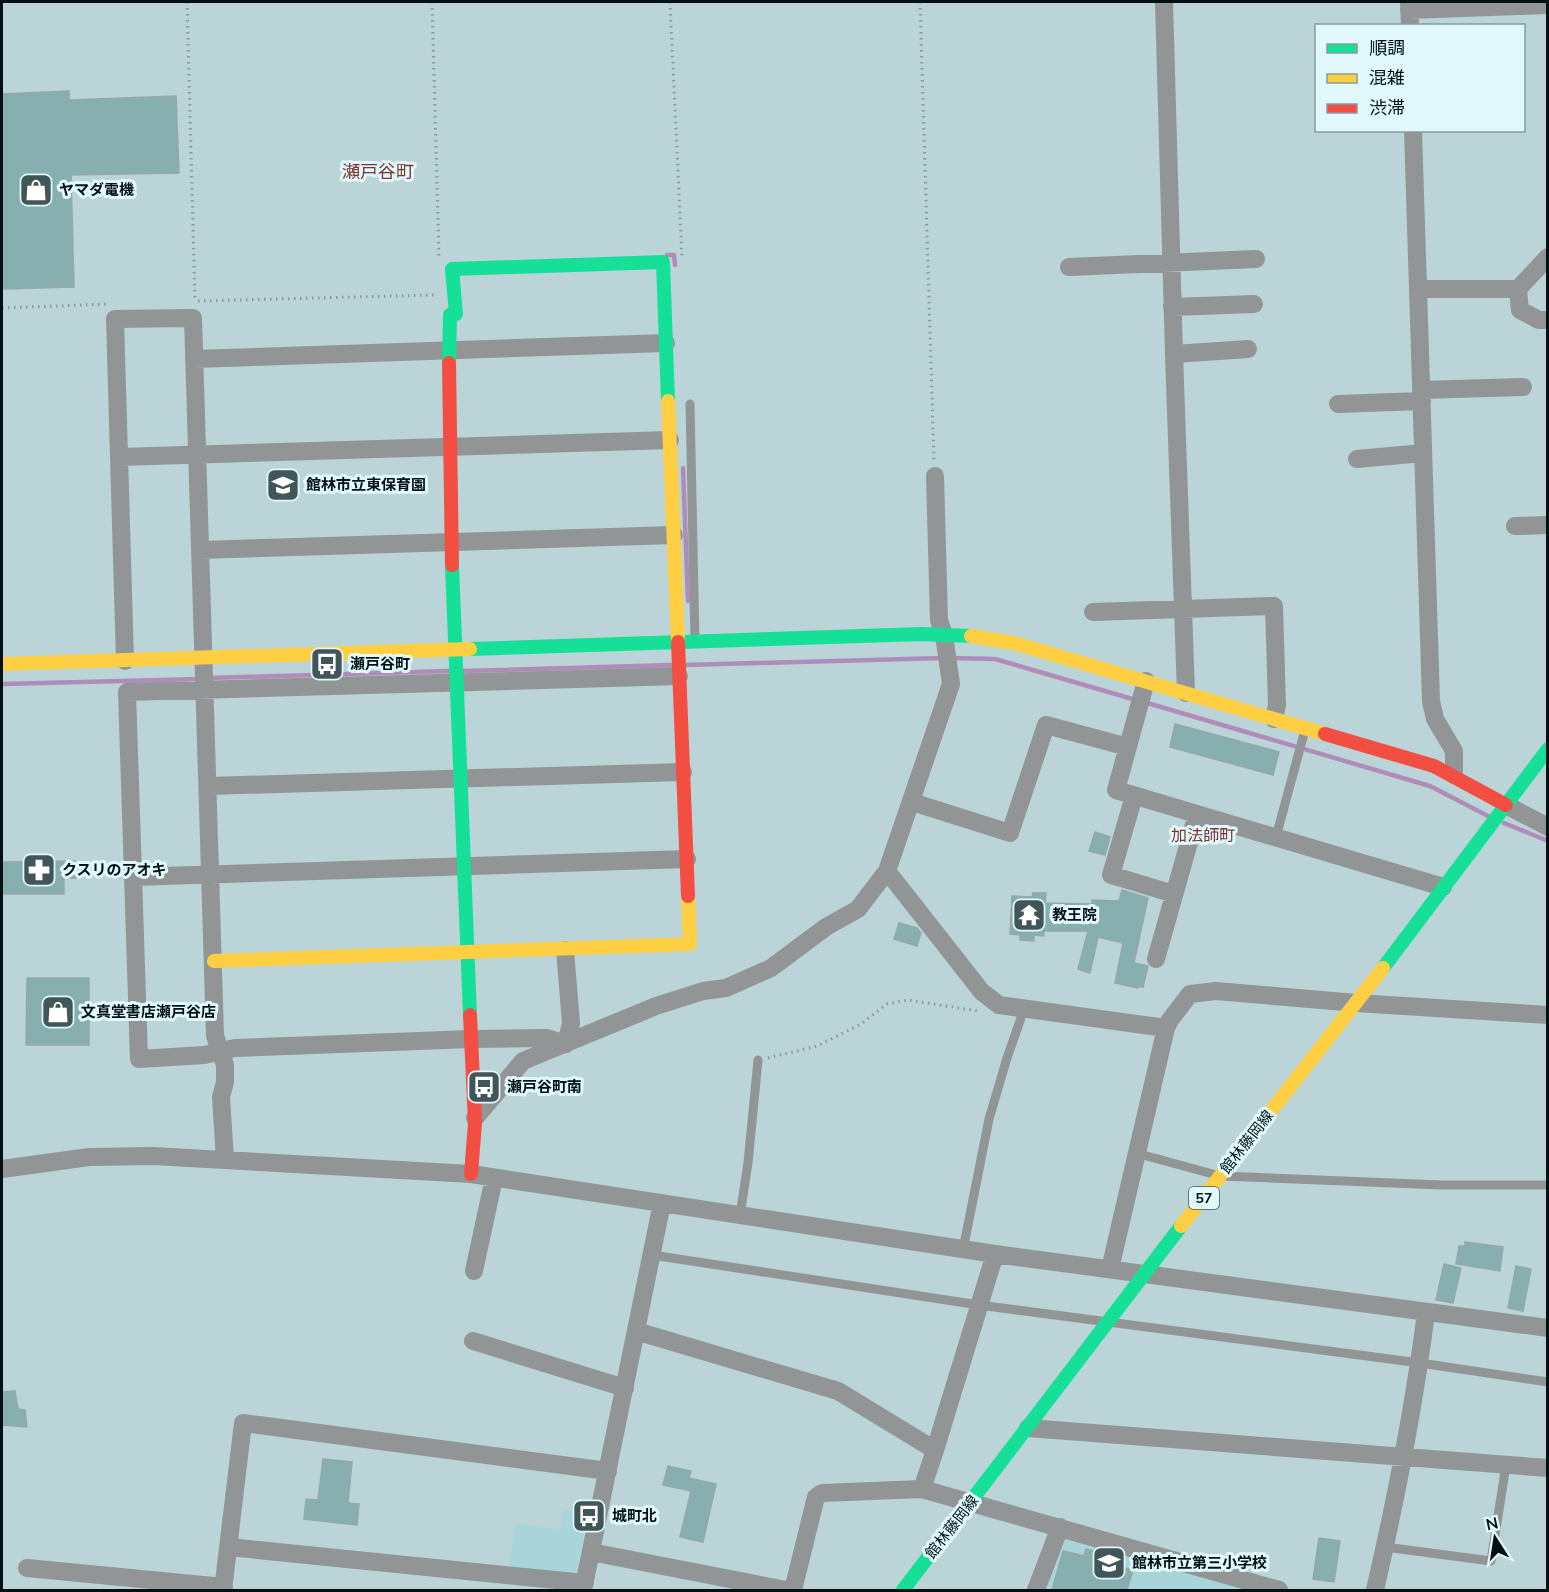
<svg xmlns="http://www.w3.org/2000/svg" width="1549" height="1592" font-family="Mulish,'Noto Sans JP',sans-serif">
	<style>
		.built { fill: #a8d4da }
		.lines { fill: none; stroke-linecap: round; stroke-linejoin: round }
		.stream { stroke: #b08cb8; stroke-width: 4.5 }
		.building { fill: #88afaf; stroke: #94a8a9; stroke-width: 1.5 }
		.path { stroke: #8e9697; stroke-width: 3; stroke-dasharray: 1.5 4.5; stroke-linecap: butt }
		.lane { stroke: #929596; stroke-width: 9 }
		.street { stroke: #929596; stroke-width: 18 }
		.fast { stroke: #16e098; stroke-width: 14 }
		.slow { stroke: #ffcf43; stroke-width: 14 }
		.jam { stroke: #f24e42; stroke-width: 14 }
		.labels { text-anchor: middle; stroke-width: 6; stroke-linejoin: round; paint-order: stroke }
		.shield { fill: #e1f9fd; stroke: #445659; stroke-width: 1.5 }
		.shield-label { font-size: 14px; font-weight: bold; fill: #011013 }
		.poi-label { font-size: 15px; font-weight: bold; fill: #011013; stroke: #e1f9fd; text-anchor: start }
		.street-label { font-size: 15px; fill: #011013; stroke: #e1f9fd }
		.neighbourhood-label { font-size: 16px; fill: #7b342e; stroke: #e1f9fd }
		.quarter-label { font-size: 18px; fill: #7b342e; stroke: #e1f9fd }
	</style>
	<rect width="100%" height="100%" fill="#bad4d8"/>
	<path class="built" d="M563,1510L587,1514L576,1576L509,1570L516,1524L560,1529Z
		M1064,1535L1263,1590H1046Z"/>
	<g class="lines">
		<path class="stream" d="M667,255H674L675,265
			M683,468L688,601
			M952,658L995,659L1136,700
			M685,665L943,658
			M463,671L671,665
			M208,678L449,671
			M2,684L200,679
			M1144,702L1430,786L1488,816
			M1504,823L1548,841"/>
	</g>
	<path class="building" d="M69,91V100L176,96L179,173L71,175L74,287L2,289V94Z
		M1175,724L1279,752L1273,775L1170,747Z
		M1095,832L1110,837L1105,855L1089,851Z
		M75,861L76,878H64V894H2V862Z
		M1122,890L1148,898L1134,963L1148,966L1143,987L1138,986V988L1115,983L1123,943L1098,937L1090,973L1078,969L1088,931H1044V936L1034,935V941L1020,940V935L1010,934L1012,896L1032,897L1033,893H1046L1045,903L1092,904V900L1119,901Z
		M899,923L917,928L921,933L917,946L894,939Z
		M27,978H89V1045H26Z
		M1465,1242L1503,1247L1500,1271L1456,1264L1459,1246H1465Z
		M1444,1264L1461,1268L1453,1303L1436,1300Z
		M1516,1266L1531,1269L1523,1311L1508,1308Z
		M15,1391L18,1409L25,1410L27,1427L2,1425V1392Z
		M323,1459L352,1462L348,1503L359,1504L357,1525L304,1519L306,1499L318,1500Z
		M668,1466L691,1471L689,1478L716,1484L703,1542L680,1537L691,1491L663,1485Z
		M1319,1538L1340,1541L1334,1582L1313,1579Z
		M1086,1549L1113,1557L1111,1564L1133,1570L1127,1590H1052L1063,1551L1084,1556Z"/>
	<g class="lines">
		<path class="path" d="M187,2L195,301
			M432,2L439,256
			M670,2L682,257
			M920,2L934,462
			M198,301L434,295
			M2,308L108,304
			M768,1058L817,1046L861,1024L887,1004L908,1000L978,1011"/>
		<path class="lane" d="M690,404L695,642
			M1276,837L1305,730
			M1136,1153L1220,1176L1441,1185H1548
			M740,1215L748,1163L758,1060
			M963,1250L989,1119L1007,1058L1021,1018L1020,1009
			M652,1255L979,1305L1420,1363L1548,1382
			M1385,1547L1491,1561L1506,1465"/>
		<path class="street" d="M1164,2L1174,354L1186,693
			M1409,2L1410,26
			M1409,10L1548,5
			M1413,130L1431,701L1435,719L1454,751V775
			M1069,267L1256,259
			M1418,289H1518L1548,257
			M1518,289L1520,310L1539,320H1548
			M1172,307L1254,304
			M1174,354L1248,349
			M194,359L666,343
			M1421,390L1523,387
			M1338,404L1422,401
			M120,457L670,440
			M1357,459L1423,453
			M1515,526L1548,525
			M201,550L674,535
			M1093,612L1274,606L1277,705L1274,719
			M125,661L115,319L193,318L215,1036L225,1065V1082L221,1097L225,1160
			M1146,681L1116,790L1443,887
			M209,786L683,772
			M1134,796L1111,875L1174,894
			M912,802L1010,833L1046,725L1128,747
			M1506,805L1548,827
			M887,871L982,992L999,1005L1166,1028
			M133,877L687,859
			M565,950L571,1023L566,1044L547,1038L471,1039L235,1048L204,1055L139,1059L127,692L679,676
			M1156,959L1197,814
			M475,1118L523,1061L656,1006L703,991L726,988L771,968L826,927L858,909L887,871L951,684L944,635L939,620L935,476
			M2,1169L89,1157L153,1156L471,1174L995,1254L1548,1328
			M1110,1269L1166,1028L1170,1020L1190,994L1216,991L1356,1003L1548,1015
			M474,1271L494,1178
			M636,1331L838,1391L935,1450
			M473,1341L625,1388
			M1028,1428L1548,1468
			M922,1489L935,1450L995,1254
			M228,1547L585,1583
			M591,1552L786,1590
			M27,1568L224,1587
			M223,1590L243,1423L608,1471
			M583,1590L662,1203
			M793,1590L816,1497L822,1493L922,1489L1279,1590
			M1036,1590L1060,1527
			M1375,1590C1396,1499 1414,1406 1426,1313"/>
		<path class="fast" d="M449,363L450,315L456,314L452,269L663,262L668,401
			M452,565L470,1015
			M470,649L922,634L971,636
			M1383,968L1548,749
			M903,1590L1181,1226"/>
		<path class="slow" d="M668,401L678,642
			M971,636L1014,643L1325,734
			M2,664L470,649
			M214,961L690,944L688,896
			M1181,1226L1383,968"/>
		<path class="jam" d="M449,363L452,565
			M678,642L688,896
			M1325,734L1434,766L1506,805
			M470,1015L475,1123L471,1174"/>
	</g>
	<defs>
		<g id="shop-square" transform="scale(1.725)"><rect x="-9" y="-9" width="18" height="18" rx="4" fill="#425558" stroke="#e1f9fd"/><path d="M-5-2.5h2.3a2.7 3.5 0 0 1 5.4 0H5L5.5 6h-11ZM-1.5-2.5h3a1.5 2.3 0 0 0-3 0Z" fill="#fff"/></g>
		<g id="school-square" transform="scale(1.725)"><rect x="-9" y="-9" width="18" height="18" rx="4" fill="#425558" stroke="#e1f9fd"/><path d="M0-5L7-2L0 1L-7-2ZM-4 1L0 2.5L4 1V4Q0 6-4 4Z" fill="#fff"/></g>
		<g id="bus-square" transform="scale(1.725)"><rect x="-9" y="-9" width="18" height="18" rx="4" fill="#425558" stroke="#e1f9fd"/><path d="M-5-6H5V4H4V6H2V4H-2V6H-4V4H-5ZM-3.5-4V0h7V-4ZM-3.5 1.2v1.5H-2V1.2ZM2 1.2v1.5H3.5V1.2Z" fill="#fff"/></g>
		<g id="pharmacy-square" transform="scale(1.725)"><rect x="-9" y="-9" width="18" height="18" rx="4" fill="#425558" stroke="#e1f9fd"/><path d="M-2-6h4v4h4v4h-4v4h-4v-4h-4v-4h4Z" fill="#fff"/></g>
		<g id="temple-square" transform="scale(1.725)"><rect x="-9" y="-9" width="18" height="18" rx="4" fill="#425558" stroke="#e1f9fd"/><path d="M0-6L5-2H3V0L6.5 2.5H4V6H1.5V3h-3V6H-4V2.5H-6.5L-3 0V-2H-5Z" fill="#fff"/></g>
	</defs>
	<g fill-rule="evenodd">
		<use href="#shop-square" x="36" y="190"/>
		<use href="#school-square" x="283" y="485"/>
		<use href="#bus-square" x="327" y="664"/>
		<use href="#pharmacy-square" x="39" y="870"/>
		<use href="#temple-square" x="1029" y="915"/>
		<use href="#shop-square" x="58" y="1012"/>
		<use href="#bus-square" x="484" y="1087"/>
		<use href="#bus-square" x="589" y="1516"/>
		<use href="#school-square" x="1109" y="1563"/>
	</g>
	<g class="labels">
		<rect class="shield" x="1189" y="1187" width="30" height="22" rx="4.5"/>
		<g class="shield-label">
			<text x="1204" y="1203">57</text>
		</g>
		<g class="poi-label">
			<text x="59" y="195">ヤマダ電機</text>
			<text x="306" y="490">館林市立東保育園</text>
			<text x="350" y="669">瀬戸谷町</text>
			<text x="62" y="875">クスリのアオキ</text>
			<text x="1052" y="920">教王院</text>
			<text x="81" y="1017">文真堂書店瀬戸谷店</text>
			<text x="507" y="1092">瀬戸谷町南</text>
			<text x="612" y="1521">城町北</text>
			<text x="1132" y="1568">館林市立第三小学校</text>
		</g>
		<g class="street-label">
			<text transform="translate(1247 1142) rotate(-52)" y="5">館林藤岡線</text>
			<text transform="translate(952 1527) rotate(-52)" y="5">館林藤岡線</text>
		</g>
		<g class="neighbourhood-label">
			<text x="1203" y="841">加法師町</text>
		</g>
		<g class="quarter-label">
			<text x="378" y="178">瀬戸谷町</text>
		</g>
	</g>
	<rect width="1549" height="1592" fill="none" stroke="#011013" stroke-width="6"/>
	<rect x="1315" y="24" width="210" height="108" fill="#e1f9fd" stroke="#879c9f" stroke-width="1.5"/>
	<rect x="1327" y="44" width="30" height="9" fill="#16e098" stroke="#879c9f" stroke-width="1.5"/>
	<text x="1369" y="54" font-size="18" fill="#011013">順調</text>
	<rect x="1327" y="74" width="30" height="9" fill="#ffcf43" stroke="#879c9f" stroke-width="1.5"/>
	<text x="1369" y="84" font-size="18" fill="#011013">混雑</text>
	<rect x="1327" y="104" width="30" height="9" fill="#f24e42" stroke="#879c9f" stroke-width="1.5"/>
	<text x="1369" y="114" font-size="18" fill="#011013">渋滞</text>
	<g transform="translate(1495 1538) rotate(348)" stroke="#e1f9fd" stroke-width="4.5" paint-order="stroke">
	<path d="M0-4.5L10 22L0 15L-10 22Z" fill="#011013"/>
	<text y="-9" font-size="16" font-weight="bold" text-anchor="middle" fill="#011013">N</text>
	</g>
</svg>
